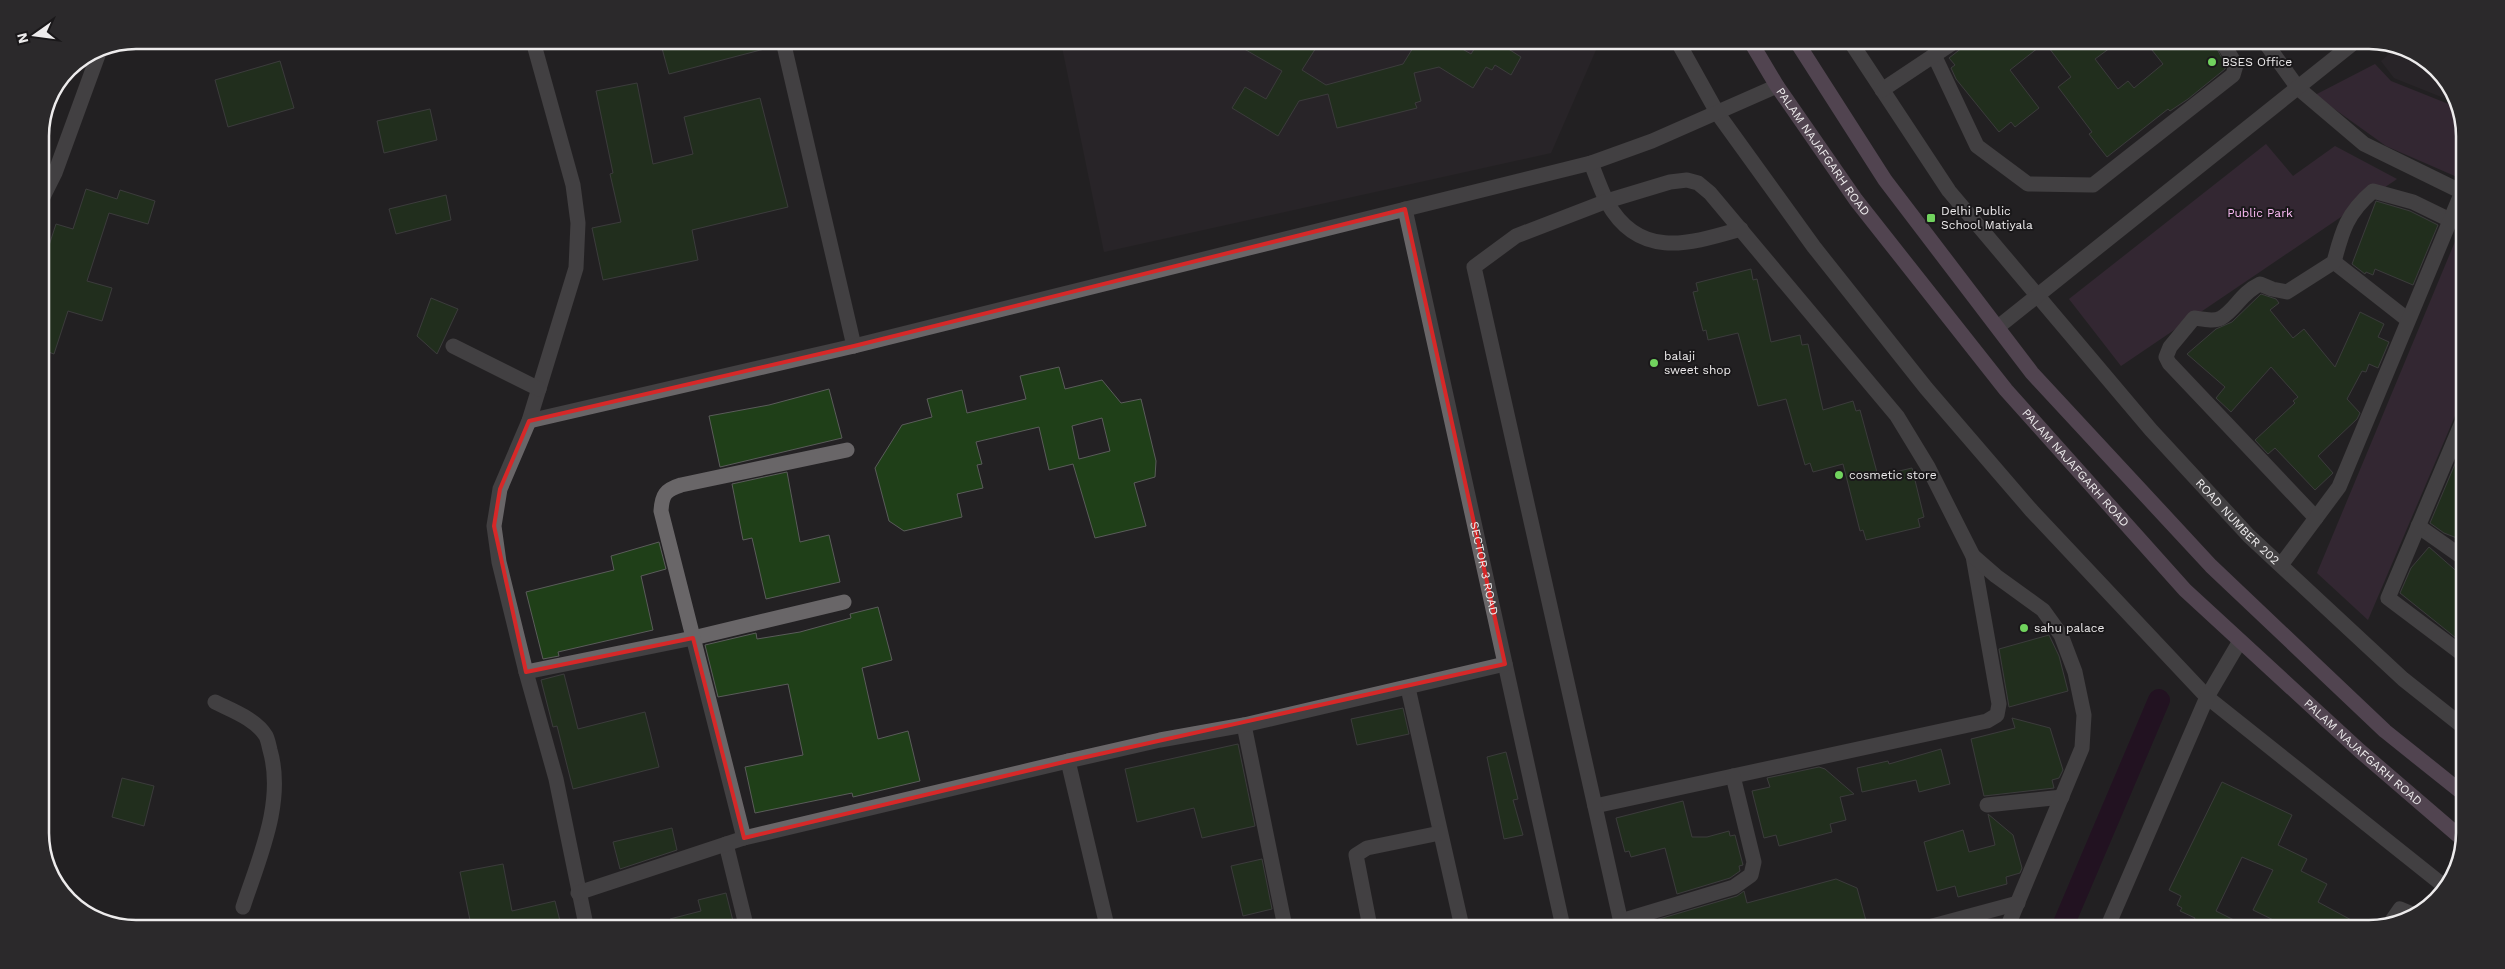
<svg xmlns="http://www.w3.org/2000/svg" width="2505" height="969" font-family="'Work Sans',sans-serif">
	<style>
		.built { fill: #30292f }
		.green { fill: #483045 }
		.lines { fill: none; stroke-linecap: round; stroke-linejoin: round }
		.canal { stroke: #220120; stroke-width: 22 }
		.building { fill: #1f3f18; stroke: #5a5c5a; fill-rule: evenodd }
		.street { stroke: #696668; stroke-width: 15 }
		.secondary { stroke: #8a6f88; stroke-width: 15 }
		.marked { fill: none; stroke: #d62828; stroke-width: 4; stroke-linejoin: round }
		.poi-dot { fill: #71d35e; stroke: #1a181a; stroke-width: 2 }
		.labels { text-anchor: middle; stroke-width: 4; stroke-linejoin: round; paint-order: stroke }
		.poi-label { font-size: 12px; fill: #edebec; stroke: #1a181a; text-anchor: start }
		.street-label { font-size: 12px; fill: #edebec; stroke: #1a181a }
		.park-label { font-size: 12px; fill: #fdbcf6; stroke: #1a181a }
		.rim { fill: none; stroke: #edebec; stroke-width: 2.5 }
	</style>
	<rect width="100%" height="100%" fill="#232123"/>
	<path class="built" d="M1061,42L1599,43L1551,153L1104,252Z
		M2400,45L2445,77L2454,102L2394,78L2381,61Z"/>
	<path class="green" d="M2375,64L2391,81L2456,107L2465,129L2464,180L2386,146L2315,95Z
		M2266,144L2293,176L2335,146L2397,179L2121,366L2069,299Z
		M2464,220L2463,397L2368,620L2317,573Z"/>
	<g class="lines">
		<path class="canal" d="M2062,928L2159,700"/>
	</g>
	<path class="building" d="M660,41H771L772,47L669,74Z
		M1234,43H1319L1302,70L1326,85L1403,64L1416,43H1452L1471,54L1478,43H1499L1521,57L1511,75L1495,65L1492,70L1486,67L1473,88L1439,67L1414,73L1421,101L1415,103L1417,108L1337,128L1328,94L1299,101L1278,136L1232,108L1245,87L1266,99L1282,71Z
		M1967,44H2043L2010,70L2039,108L2015,127L2011,122L1999,132L1956,79L1951,68L1955,65L1949,58Z
		M2046,44L2114,45L2095,59L2118,89L2128,81L2134,88L2163,64L2148,45H2215L2226,66L2225,69L2188,99L2170,111L2168,109L2107,157L2089,134L2092,132L2058,87L2071,77Z
		M280,61L294,108L228,127L215,80Z
		M637,83L653,164L693,154L684,117L760,98L788,207L692,230L698,260L603,280L592,228L621,222L610,174L613,173L596,91Z
		M430,109L437,140L384,153L377,121Z
		M86,189L117,199L120,190L155,201L148,224L109,213L87,281L112,288L102,321L68,311L54,354L40,349V273L56,224L73,229Z
		M446,195L451,220L396,234L389,209Z
		M2376,201L2410,211L2438,225L2413,285L2375,269L2373,275L2366,272L2365,274L2352,264Z
		M1751,269L1753,280L1757,279L1771,342L1800,335L1802,345L1808,344L1823,410L1853,401L1856,411L1860,410L1878,476L1912,468L1924,517L1918,519L1920,527L1866,540L1863,530L1860,531L1843,464L1813,472L1810,463L1805,465L1786,399L1758,406L1738,333L1708,340L1706,330L1703,331L1693,292L1698,291L1696,283Z
		M2261,294L2276,299L2279,303L2270,310L2293,338L2304,329L2335,367L2360,312L2384,324L2378,337L2389,342L2378,368L2369,364L2366,372L2362,371L2347,399L2360,413L2357,419L2318,456L2333,473L2315,490L2275,448L2268,454L2255,440L2295,403L2293,401L2298,397L2271,367L2231,412L2216,398L2225,387L2187,354L2216,329L2232,322Z
		M431,298L458,309L437,354L417,336Z
		M1059,367L1065,389L1102,380L1121,403L1141,399L1156,461L1155,477L1134,483L1146,526L1095,538L1073,464L1049,470L1039,427L976,442L982,464L977,465L983,488L957,494L962,517L904,531L889,521L875,468L902,425L932,417L927,399L962,390L967,413L1026,399L1020,376ZM1102,418L1110,451L1079,459L1072,426Z
		M829,389L842,438L720,467L709,416L769,405Z
		M2463,445L2462,493V540L2444,533L2430,523Z
		M787,472L800,542L829,535L840,582L766,599L752,538L743,540L732,484Z
		M659,542L666,569L641,576L653,630L558,652L559,656L543,659L526,592L614,570L611,556Z
		M2429,547L2462,576L2461,642L2400,593L2411,568Z
		M878,607L892,660L862,668L878,739L908,731L920,781L853,797L852,793L755,813L745,767L803,755L788,684L718,697L705,645L756,633L757,639L800,632L851,618L850,614Z
		M2049,635L2059,656L2068,691L2009,707L1999,649Z
		M564,674L578,729L645,712L659,767L573,789L557,726L553,727L541,680Z
		M1403,708L1409,734L1357,745L1351,719Z
		M2012,718L2050,728L2063,770L2059,778L2052,780L2054,788L1984,796L1971,739L2015,728Z
		M1238,744L1255,826L1202,838L1194,808L1137,822L1125,769Z
		M1941,749L1950,784L1919,792L1916,780L1862,792L1857,768L1888,761L1889,764Z
		M1506,752L1518,799L1513,800L1523,835L1504,839L1487,757Z
		M1819,767L1825,769L1854,794L1840,797L1846,820L1830,824L1832,832L1779,846L1776,835L1764,838L1752,791L1770,787L1767,778Z
		M122,778L154,786L144,826L112,817Z
		M2222,782L2292,815L2278,845L2307,859L2301,871L2327,884L2318,902L2368,929H2292L2253,910L2273,870L2242,857L2216,911L2252,929H2190L2195,918L2180,911L2182,908L2177,905L2181,896L2169,890Z
		M1683,801L1692,837H1707L1729,831L1730,836L1735,835L1743,865L1739,866L1740,871L1730,878L1677,894L1665,848L1631,857L1629,851L1625,852L1616,818Z
		M1988,814L2013,835L2022,868L2020,873L2006,877L2007,884L1958,897L1955,886L1937,891L1924,842L1963,830L1969,852L1995,845Z
		M672,828L677,850L620,869L613,842Z
		M1262,859L1272,909L1243,916L1231,866Z
		M503,864L512,911L555,901L561,925H471L460,872Z
		M1836,879L1857,888L1868,928L1650,927L1649,922L1737,896L1744,891L1747,903Z
		M726,893L734,925H671L670,919L701,911L698,900Z"/>
	<g class="lines">
		<g class="street">
			<path d="M533,41L573,185L578,223L576,268L529,421L500,489L494,526L499,562L526,672L556,779L586,925"/>
			<path d="M783,41L854,346"/>
			<path d="M1679,44L1718,114L1814,247L1926,388L2031,510L2207,697L2444,886"/>
			<path id="s1" d="M1852,44L1949,191L2151,430L2249,536L2403,679L2461,725"/>
			<path d="M2267,45L2298,88L2364,144L2464,193"/>
			<path d="M1934,55L1977,146L2028,184L2093,185L2233,75L2236,65L2224,45"/>
			<path d="M1882,90L1951,44"/>
			<path d="M1591,163C1596,176 1601,190 1607,202C1639,260 1689,244 1741,229"/>
			<path d="M40,203L55,173L101,47"/>
			<path id="s2" d="M1405,209L1563,927"/>
			<path d="M2334,262L2408,320"/>
			<path d="M1998,327L2351,45"/>
			<path d="M453,346L539,389"/>
			<path d="M529,421L854,346L1591,163L1652,141L1777,86"/>
			<path d="M2316,518L2169,363L2166,357L2170,347L2194,318C2202,319 2214,322 2221,318C2236,309 2241,293 2260,284L2272,289L2287,292L2334,262C2342,231 2347,213 2373,191L2413,202L2450,220"/>
			<path d="M2418,526L2462,557"/>
			<path d="M2281,565L2339,487L2462,192"/>
			<path d="M2461,653L2388,598L2463,420"/>
			<path d="M526,672L693,638L844,602"/>
			<path d="M1408,688L1462,927"/>
			<path d="M215,702C231,710 256,719 266,736C268,740 269,746 270,750C285,802 259,858 243,907"/>
			<path d="M1244,725L1285,927"/>
			<path d="M1068,761L1107,926"/>
			<path d="M1987,805L2062,797"/>
			<path d="M1595,806L1987,721L1997,715L1999,704L1973,556"/>
			<path d="M744,838L661,511C662,495 665,490 681,485L847,450"/>
			<path d="M726,844L746,925"/>
			<path d="M578,893L744,838L1068,761L1160,740L1244,725L1505,664"/>
			<path d="M1621,921L1734,887L1751,875L1754,862L1733,776"/>
			<path d="M2391,922L2400,909L2412,914"/>
			<path d="M1370,927L1356,855L1367,848L1440,833"/>
			<path d="M1622,927L1474,267L1516,236L1607,201L1670,182L1687,180L1698,183L1710,193L1897,416L1928,467L1973,556L1996,576L2043,610L2061,635L2075,672L2084,715L2082,748L2007,928"/>
			<path d="M1925,928L2018,903"/>
			<path d="M2107,928L2207,697L2240,641"/>
		</g>
		<g class="secondary">
			<path id="s3" d="M1752,44L1777,86L1856,200L2006,390L2185,590L2360,751L2460,837"/>
			<path d="M1798,44L1885,180L2032,373L2211,566L2385,731L2460,791"/>
		</g>
	</g>
	<path d="M0 0H2505V969H0ZM1405,209L1505,664L1068,761L744,838L693,638L526,672L494,526L500,489L529,421L854,346Z" fill="#232123" fill-opacity=".55" fill-rule="evenodd"/>
	<path class="marked" d="M1405,209L1505,664L1068,761L744,838L693,638L526,672L494,526L500,489L529,421L854,346Z"/>
	<g class="poi-dot">
		<circle cx="2212" cy="62" r="5"/>
		<rect x="1926" y="213" width="10" height="10" rx="2.5"/>
		<circle cx="1654" cy="363" r="5"/>
		<circle cx="1839" cy="475" r="5"/>
		<circle cx="2024" cy="628" r="5"/>
	</g>
	<g class="labels">
		<g class="poi-label">
			<text x="2222" y="66">BSES Office</text>
			<text x="1941" y="215">Delhi Public<tspan x="1941" dy="14">School Matiyala</tspan></text>
			<text x="1664" y="360">balaji<tspan x="1664" dy="14">sweet shop</tspan></text>
			<text x="1849" y="479">cosmetic store</text>
			<text x="2034" y="632">sahu palace</text>
		</g>
		<g class="street-label">
			<text dy="4" stroke="none"><textPath href="#s3" startOffset="129">PALAM NAJAFGARH ROAD</textPath></text>
			<text dy="4" stroke="none"><textPath href="#s3" startOffset="534">PALAM NAJAFGARH ROAD</textPath></text>
			<text dy="4" stroke="none"><textPath href="#s1" startOffset="615">ROAD NUMBER 202</textPath></text>
			<text dy="4" stroke="none"><textPath href="#s2" startOffset="368">SECTOR 3 ROAD</textPath></text>
			<text dy="4" stroke="none"><textPath href="#s3" startOffset="939">PALAM NAJAFGARH ROAD</textPath></text>
		</g>
		<g class="park-label">
			<text x="2260" y="217">Public Park</text>
		</g>
	</g>
	<path d="M0 0H2505V969H0ZM136 49H2369A87 87 0 0 1 2456 136V833A87 87 0 0 1 2369 920H136A87 87 0 0 1 49 833V136A87 87 0 0 1 136 49Z" fill="#2b292b" fill-rule="evenodd"/>
	<path class="rim" d="M136 49H2369A87 87 0 0 1 2456 136V833A87 87 0 0 1 2369 920H136A87 87 0 0 1 49 833V136A87 87 0 0 1 136 49Z"/>
	<g transform="translate(35 35) rotate(256)" stroke="#1a181a" stroke-width="4" paint-order="stroke">
	<path d="M0-4L9 19L0 12L-9 19Z" fill="#edebec"/>
	<text y="-8" font-size="14" font-weight="bold" text-anchor="middle" fill="#edebec">N</text>
	</g>
</svg>
